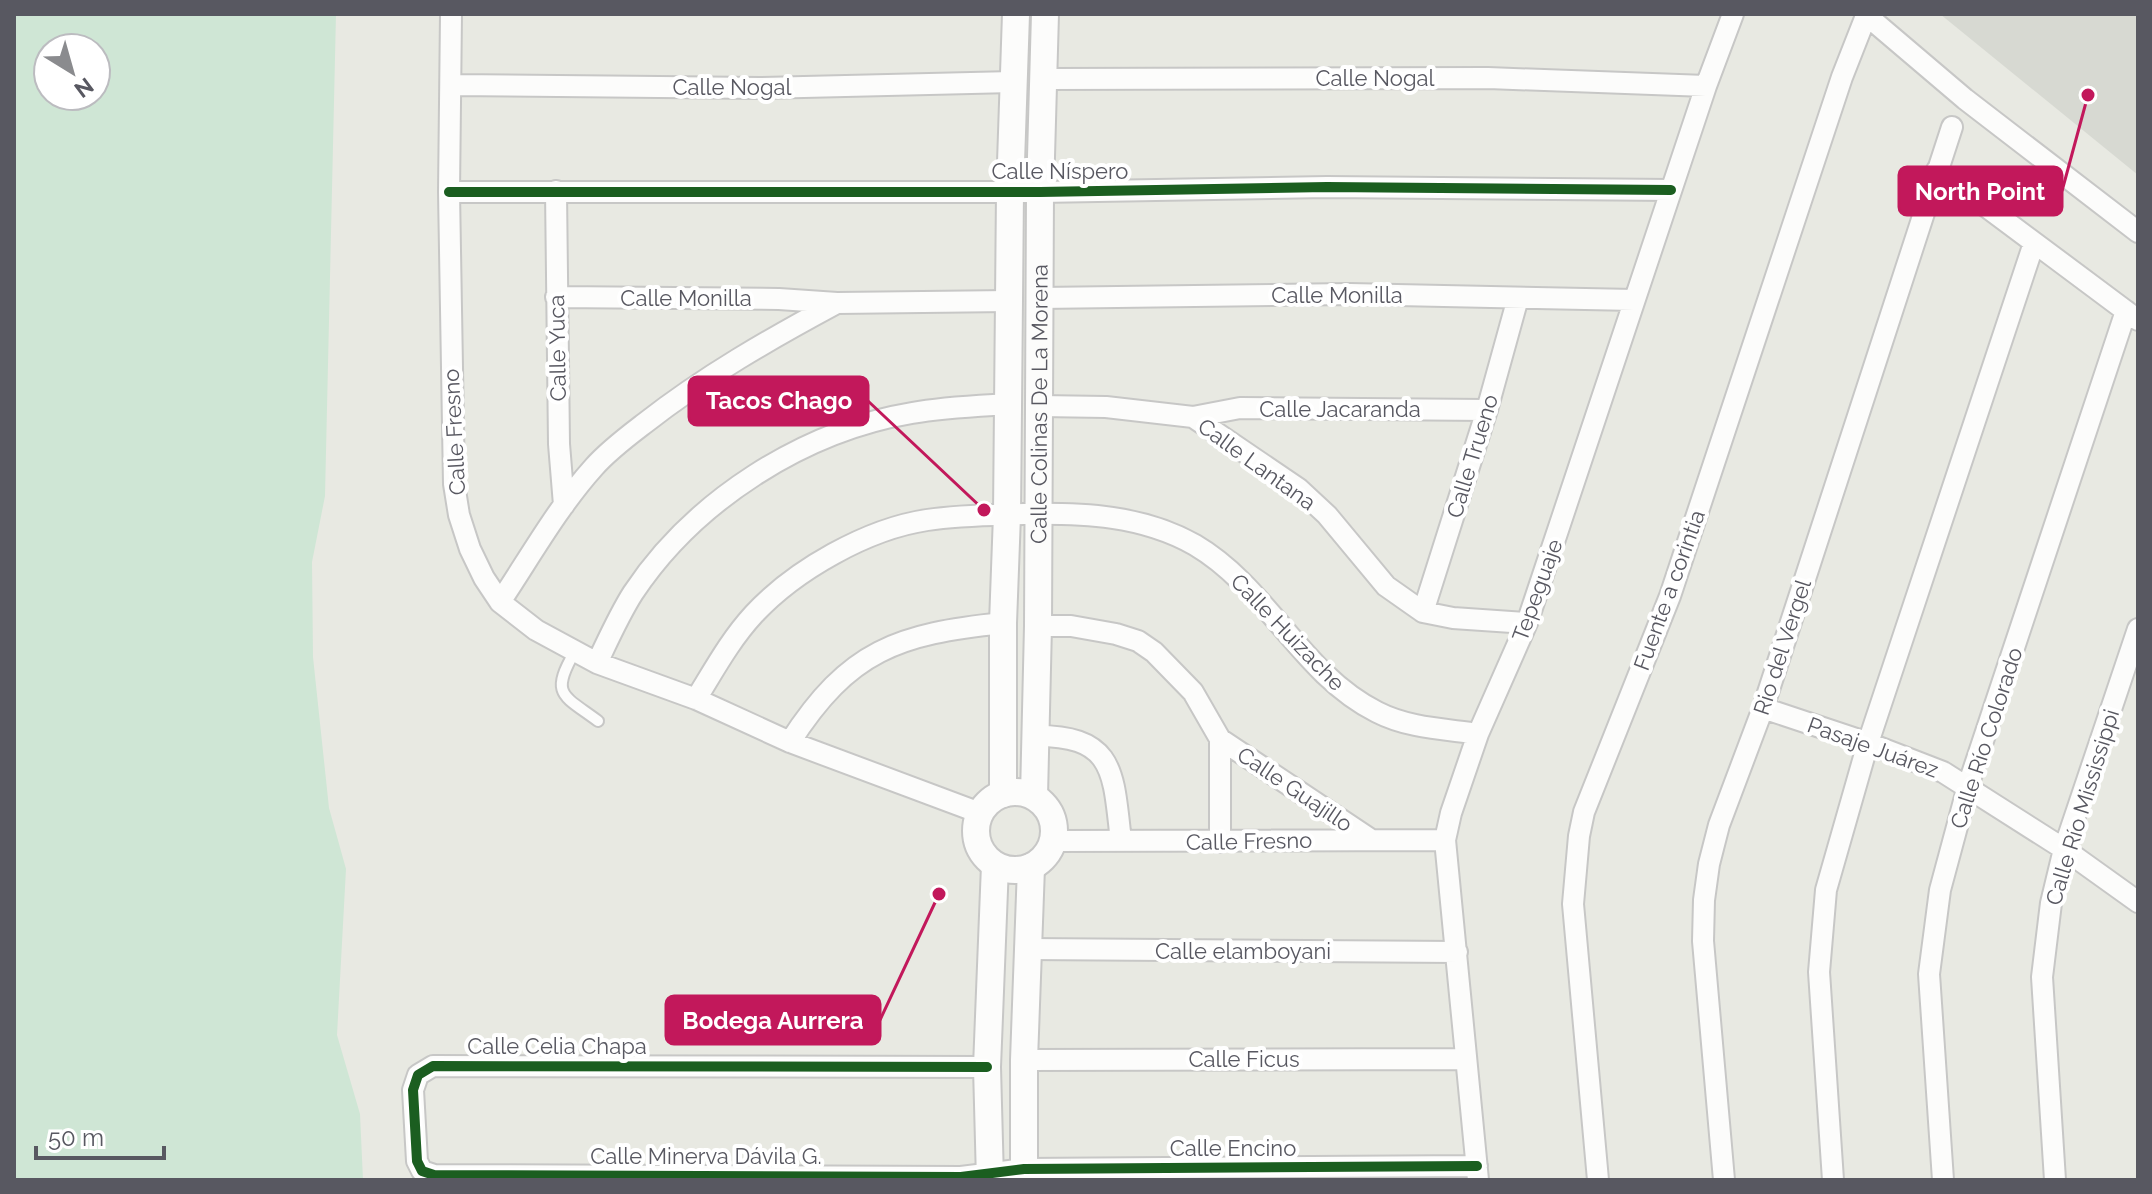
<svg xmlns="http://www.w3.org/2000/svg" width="2152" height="1194" font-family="Raleway,sans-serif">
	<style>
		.industrial { fill: #d7d9d2 }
		.green { fill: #cfe6d5; fill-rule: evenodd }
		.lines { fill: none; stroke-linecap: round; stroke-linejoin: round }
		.service-casing { stroke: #c7c7c6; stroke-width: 14 }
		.minor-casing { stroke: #c7c7c6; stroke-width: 24 }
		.tertiary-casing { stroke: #c7c7c6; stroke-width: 30 }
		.service { stroke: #fcfcfb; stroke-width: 10 }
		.minor { stroke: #fcfcfb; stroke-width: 20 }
		.tertiary { stroke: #fcfcfb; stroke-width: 26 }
		.cycleway-casing { stroke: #fff; stroke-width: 15 }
		.cycleway { stroke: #1b5e20; stroke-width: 10 }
		.labels { text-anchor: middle; stroke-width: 8; stroke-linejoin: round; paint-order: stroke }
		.street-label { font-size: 22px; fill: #585861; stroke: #fff }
		.leader { fill: none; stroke: #c2185b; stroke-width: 3 }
		.callout-dot { fill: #c2185b; stroke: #fff; stroke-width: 3 }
		.callout { fill: #c2185b; stroke: #c2185b; stroke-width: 3 }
		.callout-label { font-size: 24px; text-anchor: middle; font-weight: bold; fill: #fff }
	</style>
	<rect width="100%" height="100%" fill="#e8e9e2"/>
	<path class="industrial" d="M1940,14H2138V175Z"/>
	<path class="green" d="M14,14H336L325,496L312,562L313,657L329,808L346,869L337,1035L360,1114L363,1180H14ZM48,48H96V96H48Z"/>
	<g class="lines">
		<g class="service-casing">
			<path id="service" d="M574,653C550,695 563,695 598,721"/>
		</g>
		<g class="minor-casing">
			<path id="minor" d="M451,14L449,192L454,484L459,515L470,549L484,578L500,602L536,630L597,663L696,699L790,742L980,813
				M1865,14L1965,99L2138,232
				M1043,79L1488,78L1706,86
				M451,85L759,88L1013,82
				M1937,170L2138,320
				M556,191L559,444L564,505
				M449,192H1040L1327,187L1671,190
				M556,297L779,299L837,303L1009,301
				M1040,298L1350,294L1634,300
				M1040,406L1106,407L1193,417L1299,489L1327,515L1386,586L1423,612L1453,618L1527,623
				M1193,417L1240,408L1487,410
				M500,602C530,557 558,507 594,467C609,450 628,436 645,423C705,376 770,339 837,303
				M1423,612L1487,410L1518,298
				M1038,626H1071L1116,634L1138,641L1154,652L1193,692L1220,739L1370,839
				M597,663C608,640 619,615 633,593C694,501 803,431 912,413C944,407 976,406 1009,404
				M696,699C714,670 730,640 754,614C795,570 867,529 927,520C959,515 992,515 1024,514C1084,513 1142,515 1195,545C1268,588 1301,674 1377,712C1408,728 1444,729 1478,734
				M1763,708L1868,743L1943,772L2064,849L2138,902
				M1034,736C1116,735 1113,773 1121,841
				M790,742C849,650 898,634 1003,623
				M1054,841L1445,840
				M1220,842V739
				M1028,949L1457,952
				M1024,1060L1465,1059
				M987,1067L433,1066L418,1075L413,1090L417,1161L422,1171L434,1175L961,1177L1024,1169L1477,1166
				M1478,1180L1445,840L1451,813L1478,734L1527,623L1706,86L1733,14
				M1598,1180L1573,904L1579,836L1584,812L1670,596L1842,77L1866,16
				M1724,1180L1703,941L1704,900L1709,864L1719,825L1763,708L1952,127
				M1833,1180L1819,972L1826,890L1868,743L2034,243
				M1943,1180L1929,974L1940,890L1968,786L2126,311
				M2055,1180L2042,977L2051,903L2064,849L2138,629"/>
		</g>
		<g class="tertiary-casing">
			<g id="tertiary">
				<circle cx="1015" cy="831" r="39"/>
				<path d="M1003,794V623L1007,515L1010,192L1016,14"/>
				<path id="s1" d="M1034,796L1038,626L1040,192L1045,14"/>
				<path d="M990,1180L987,1067L995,865"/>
				<path d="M1024,1180V1060L1031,867"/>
			</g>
		</g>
		<use href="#service" class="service"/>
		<use href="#minor" class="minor"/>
		<use href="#tertiary" class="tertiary"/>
		<g class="cycleway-casing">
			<path id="cycleway" d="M449,192H1040L1327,187L1671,190
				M987,1067L433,1066L418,1075L413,1090L417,1161L422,1171L434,1175L961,1177L1024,1169L1477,1166"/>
		</g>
		<use href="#cycleway" class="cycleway"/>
	</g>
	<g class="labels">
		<g class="street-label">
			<text x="1375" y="86">Calle Nogal</text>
			<text x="732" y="95">Calle Nogal</text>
			<text x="1060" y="179">Calle Níspero</text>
			<text x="1337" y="303">Calle Monilla</text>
			<text x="686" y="306">Calle Monilla</text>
			<text transform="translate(557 348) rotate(-91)" y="8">Calle Yuca</text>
			<text dy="8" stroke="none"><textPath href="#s1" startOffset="392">Calle Colinas De La Morena</textPath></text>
			<text x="1340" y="417">Calle Jacaranda</text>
			<text transform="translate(454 432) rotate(-93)" y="8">Calle Fresno</text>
			<text transform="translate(1472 456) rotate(-73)" y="8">Calle Trueno</text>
			<text transform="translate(1257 464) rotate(36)" y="8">Calle Lantana</text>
			<text transform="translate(1537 590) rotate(-70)" y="8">Tepeguaje</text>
			<text transform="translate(1669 590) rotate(-70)" y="8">Fuente a corintia</text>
			<text transform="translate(1288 632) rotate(46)" y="8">Calle Huizache</text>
			<text transform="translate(1782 647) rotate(-72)" y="8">Rio del Vergel</text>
			<text transform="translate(1986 738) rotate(-72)" y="8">Calle Río Colorado</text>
			<text transform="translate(1873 747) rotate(20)" y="8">Pasaje Juárez</text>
			<text transform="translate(1295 789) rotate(34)" y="8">Calle Guajillo</text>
			<text transform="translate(2082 807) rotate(-73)" y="8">Calle Río Mississippi</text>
			<text transform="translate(1249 841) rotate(-1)" y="8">Calle Fresno</text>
			<text x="1243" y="959">Calle elamboyani</text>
			<text x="557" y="1054">Calle Celia Chapa</text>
			<text x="1244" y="1067">Calle Ficus</text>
			<text x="1233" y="1156">Calle Encino</text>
			<text x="706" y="1164">Calle Minerva Dávila G.</text>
		</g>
	</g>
	<path class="leader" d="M2088 95L2062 191M984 510L868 401M939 894L880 1020"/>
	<g class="callout-dot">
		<circle cx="2088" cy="95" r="8"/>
		<circle cx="984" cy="510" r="8"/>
		<circle cx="939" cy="894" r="8"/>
	</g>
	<g class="callout">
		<rect x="1899" y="167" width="163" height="48" rx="8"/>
		<rect x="689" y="377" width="179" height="48" rx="8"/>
		<rect x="666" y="996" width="214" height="48" rx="8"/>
	</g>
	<g class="callout-label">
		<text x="1980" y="200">North Point</text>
		<text x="779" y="409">Tacos Chago</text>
		<text x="773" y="1029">Bodega Aurrera</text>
	</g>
	<rect width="2152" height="1194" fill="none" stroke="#585861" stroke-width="32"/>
	<g transform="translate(72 72) rotate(143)"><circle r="38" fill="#ffffff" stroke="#bcbcc0" stroke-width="2"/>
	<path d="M0-6L14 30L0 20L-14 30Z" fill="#8a8b8e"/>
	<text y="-12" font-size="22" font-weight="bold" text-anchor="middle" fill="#585861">N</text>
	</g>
	<path d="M36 1146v12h128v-12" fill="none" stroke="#585861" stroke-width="4"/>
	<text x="48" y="1146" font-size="24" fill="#585861" stroke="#ffffff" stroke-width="6" paint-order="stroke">50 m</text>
</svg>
